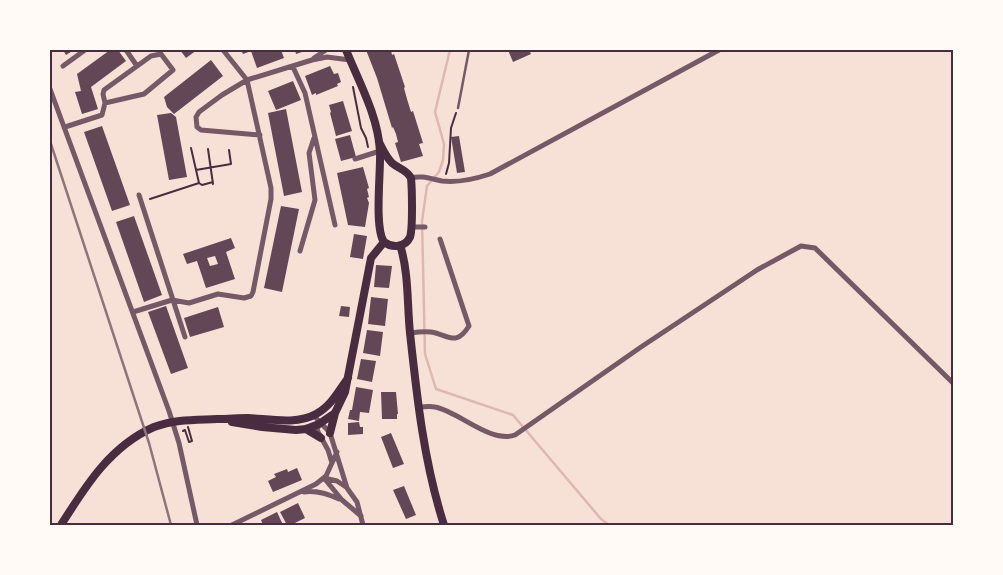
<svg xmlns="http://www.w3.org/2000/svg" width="1003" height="575" font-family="'Asap Condensed',sans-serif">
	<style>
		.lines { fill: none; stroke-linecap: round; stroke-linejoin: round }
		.stream { stroke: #dcb8b0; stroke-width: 2.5 }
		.building { fill: #644757; fill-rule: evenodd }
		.path { stroke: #4a2c40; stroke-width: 2 }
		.service { stroke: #755966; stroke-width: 2.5 }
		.minor { stroke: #755966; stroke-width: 5 }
		.secondary { stroke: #4a2c40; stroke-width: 8 }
		.primary { stroke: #4a2c40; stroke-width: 8 }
		.rail { stroke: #8f747c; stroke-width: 2.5 }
		.neatline { fill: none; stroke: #4a2c40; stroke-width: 2 }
	</style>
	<rect width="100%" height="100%" fill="#f7e1d7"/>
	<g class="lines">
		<path class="stream" d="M450,50L435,112L444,144L443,160L439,172L427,186L422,221L425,354L436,389L513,415L601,519L609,525"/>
	</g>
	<path class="building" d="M63,50H74L66,55Z
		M110,50H118L126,61L91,87L98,109L82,114L75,92L81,91L77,74Z
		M180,50H197L186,58Z
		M241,50H281L284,58L257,68L251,51L243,54Z
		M295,50H308L296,54Z
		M366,50H391L392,55L394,54L405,87L404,88L407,99L411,112L413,111L423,143L419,144L423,156L401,162L395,143L398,142L396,134L393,127L392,128L377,78Z
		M508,50H529L531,54L513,62Z
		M211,60L223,76L174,114L167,107L164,97Z
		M330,66L334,74L338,73L341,82L337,84L338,86L316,95V93L312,95L305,76Z
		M293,81L301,100L276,110L268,91Z
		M343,101L352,131L336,136L330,113L331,112L329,105Z
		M286,109L302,192L284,196L268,113Z
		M171,113L176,117L187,177L169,180L157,115Z
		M102,126L130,205L112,211L84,132Z
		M350,135L356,157L341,161L335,139Z
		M459,136L465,172L457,173L451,137Z
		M363,167L369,188L367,189L369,197L367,198L369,203L365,227L348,225L337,173Z
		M281,206L299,209L282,292L264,288Z
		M134,216L162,295L144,302L116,222Z
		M354,234L367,236L363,259L350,257Z
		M231,238L235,248L226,252L235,279L206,288L197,261L187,264L183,254ZM215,256L218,264L210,266L207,258Z
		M376,265L392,266L389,288L374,287Z
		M371,297L388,299L385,326L368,324Z
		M166,306L188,368L171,374L148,312Z
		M341,306L350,307L349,317L339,316Z
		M218,307L224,327L190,337L184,318Z
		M367,330L383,332L380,356L363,353Z
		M361,359L376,361L372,382L357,379Z
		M356,387L373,390L369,413L360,412L359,421L348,419L350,410H352Z
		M381,392H396L398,414H397V419H382Z
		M359,422L360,427H363V434L348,435V423Z
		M391,433L404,464L393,468L381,437Z
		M297,468L302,480L273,492L268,481L276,477L274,474L287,469L288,472Z
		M404,486L416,515L406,519L393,490Z
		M298,503L305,518L293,524L291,523L287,525L280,512Z
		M277,512L283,525H263L261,520Z"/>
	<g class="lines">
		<path class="path" d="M353,87L361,128L366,138L368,147
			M208,149L213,184
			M196,170L231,164L229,150
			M446,174L449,163L451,128L456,113
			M199,183L202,185L213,182
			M150,199L199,183L191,148
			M183,431L185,430L189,442L192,441L188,427"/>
		<path class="service" d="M458,108L469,50"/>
		<path class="minor" d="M126,50L137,66
			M314,58L326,50
			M63,66L85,50
			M293,67L305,93L335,225
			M50,89L169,411L179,443L197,525
			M65,127L102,115L105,103L103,94L104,90L151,56L161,54L173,70L144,94L105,103
			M260,135L201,130L197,127L196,117L199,112L222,95L247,80L312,60L327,57L350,60
			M355,159L380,151
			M411,178C422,175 431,179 442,181C459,183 475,179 490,174L719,50
			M139,195L185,337
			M411,227H425
			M300,251L315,200L309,153L314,138
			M133,312L172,300L189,303L218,294L244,298L251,296L253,292L271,199V188L247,80L223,50
			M410,333C417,332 424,331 431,332C449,335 456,347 469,326L440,239
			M419,407C424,407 430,406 435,407C458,411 491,444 515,435L641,347L757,270L801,246L815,248L953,383
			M314,415C319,423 325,426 330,433L347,488L357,502L363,525
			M319,424L317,430L328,450L332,463
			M324,478L342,500L361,516
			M324,478L337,481L346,487
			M304,492C317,490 328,494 339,499
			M232,525L316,484L326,476L337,452"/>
		<path class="secondary" d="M232,422L262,427L296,430L306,429L319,424L335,413L345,392L371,258L384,242
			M306,429L321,438
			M330,433L335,413
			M61,525C85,487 110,446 154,427C175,419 195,420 217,419C228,419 238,418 248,418C269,419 297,425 316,414C331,406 338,392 348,378"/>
		<path class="primary" d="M346,50C359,82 378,116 380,151C381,171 374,228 384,242C392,248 405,248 410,237C413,228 412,188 411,178C406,169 399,169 392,163C386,157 383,150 379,142
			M400,245C409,273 407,304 410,333C417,398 424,463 444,525"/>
		<path class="rail" d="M50,141L149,443L171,525"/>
	</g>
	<rect width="1003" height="575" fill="none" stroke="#fffaf5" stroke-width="102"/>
	<rect x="51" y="51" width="901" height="473" class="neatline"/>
</svg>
